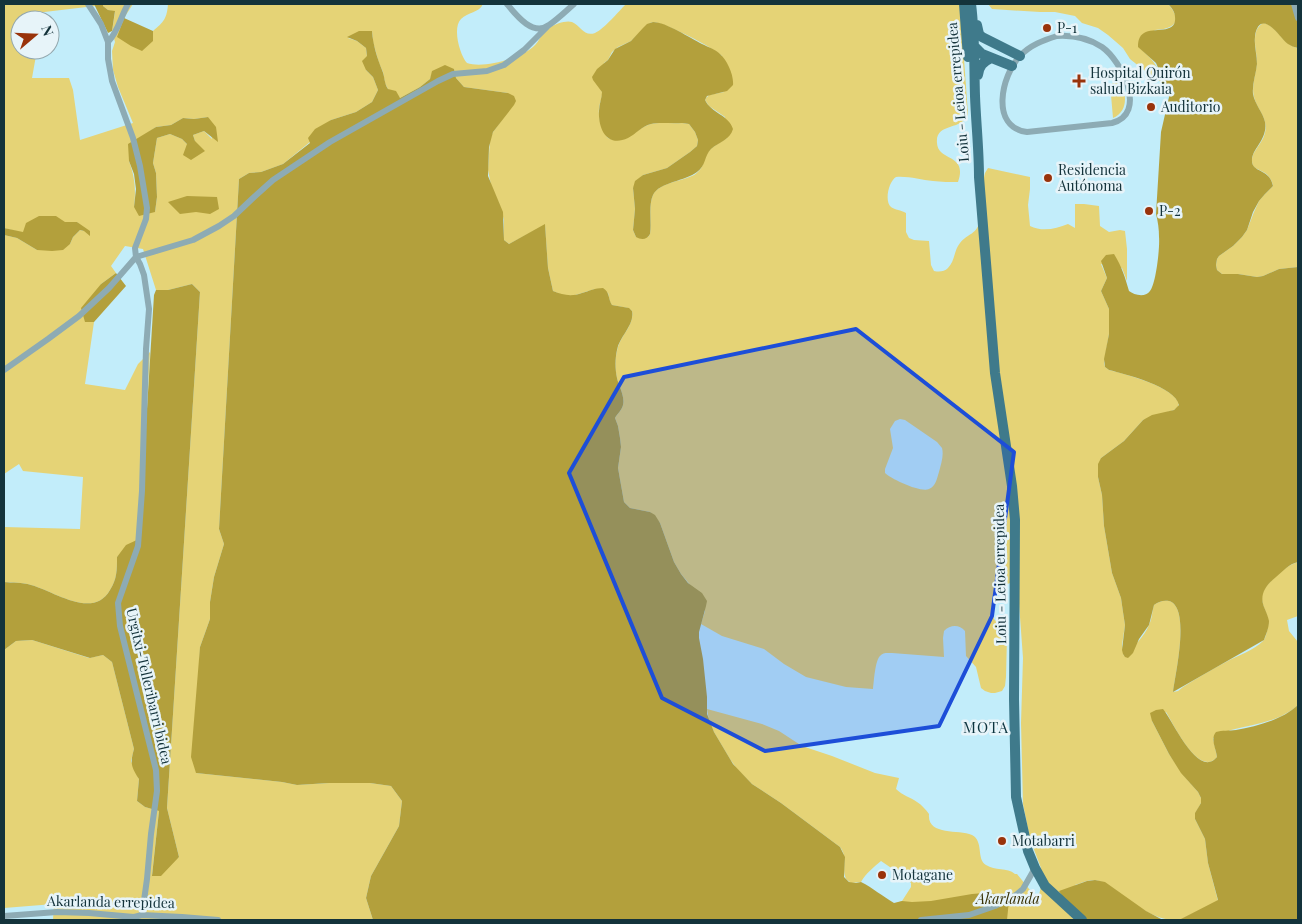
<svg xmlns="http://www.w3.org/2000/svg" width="1302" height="924" font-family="'Playfair Display',serif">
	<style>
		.green { fill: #e5d376; fill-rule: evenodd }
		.forest { fill: #b3a03c }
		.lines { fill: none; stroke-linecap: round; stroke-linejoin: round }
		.minor { stroke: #8dabb4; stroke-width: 6 }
		.primary { stroke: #3f7a8b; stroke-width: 10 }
		.marked { fill: #1d4ed8; fill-opacity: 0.2; stroke: #1d4ed8; stroke-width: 4; stroke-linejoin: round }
		.poi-dot { fill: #99330b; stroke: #e7f4f9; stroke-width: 2 }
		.labels { text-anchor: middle; stroke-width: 5; stroke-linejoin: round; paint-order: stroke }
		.poi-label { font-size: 14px; fill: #14333b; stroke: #e7f4f9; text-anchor: start }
		.street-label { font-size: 14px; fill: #14333b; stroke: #e7f4f9 }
		.park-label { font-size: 14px; font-style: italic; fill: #393105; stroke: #e7f4f9 }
		.neighbourhood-label { font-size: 15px; letter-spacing: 1px; fill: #0b333e; stroke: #e7f4f9 }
	</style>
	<rect width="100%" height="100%" fill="#c2edfa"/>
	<path class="green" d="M4,4H94L95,6L36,13V20H20V50H37L32,78H69L73,90L80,140L133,123L118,87L113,70L112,51L115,42L112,31L115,12L108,10L103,6V4H133L124,18L152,41L153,31C164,22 167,18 168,4H483C479,13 468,12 461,19C452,28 460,55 467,63C484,69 520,58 533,47C541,41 540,32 550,27C556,24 566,20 572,22C581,26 584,37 595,33C604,29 619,11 626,4H960L968,114C963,131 935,122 937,143C938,162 968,153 958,182C950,182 941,182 933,181C921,180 909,176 896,177C889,181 884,201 891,207C895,210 901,210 906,213V232L909,238L914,240L929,241L931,265L934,271C939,272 944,272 948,268C955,261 954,250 960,243C968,233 977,235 980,220C983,207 983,191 984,177L985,173L988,168L1030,177V189L1028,205L1030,226C1042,232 1056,229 1068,224L1075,228V204H1084L1099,206L1100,226L1109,232L1120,230L1125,231L1127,249V281L1122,268L1101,264L1107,278L1101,291L1109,309V334L1104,363L1105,367L1109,370C1127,375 1170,385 1179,403L1178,407L1174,410L1143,420L1124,441L1101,458L1098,477L1102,495L1104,526L1112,573L1121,598L1123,612L1125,625L1122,645L1124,656C1133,647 1144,637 1149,625C1152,619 1152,612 1154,605C1158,602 1163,600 1169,601C1191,607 1175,675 1173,692L1178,691L1183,687C1197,678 1211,670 1226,662C1238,655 1253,651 1263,641C1265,639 1266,635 1267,631C1272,616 1260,607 1262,594C1264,587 1271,581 1276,576C1283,570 1290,564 1298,562V616L1287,620L1289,631L1298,642V705C1279,722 1255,724 1231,730C1225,732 1219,736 1213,738L1217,757C1199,779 1173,723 1166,712L1152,721L1169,754L1185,777L1198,792L1201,798V803L1195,814V819L1205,839L1208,863L1218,901L1182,919C1161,924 1138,907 1122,895C1114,889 1105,881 1094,880C1088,880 1081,883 1075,885L1078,920H846L902,901L911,887V883L906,878L881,861C874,867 866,873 861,882L851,883L846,879C841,867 849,859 840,847L781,803L752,784L737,769L730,759L714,732L709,720L707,709L762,724L779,731L802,746L832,756L875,773L899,778L896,789C903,796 910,797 917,802C922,805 926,810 929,814C927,836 958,829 972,835C984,841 976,859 986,865C995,871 1007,867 1015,874H1017L1038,900L1041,886V868L1030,839L1023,804L1021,723L1023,658L1018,590L1010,583L997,588L995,591L992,598V611L994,619L1004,630L1007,636L1006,677L1005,686L1002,691L995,693H991L985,691L981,688L976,667L966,656L965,631C959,624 950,625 944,631L943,638L944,657L892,653C888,653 883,652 880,656C875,661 874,681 873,689L846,687L806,677L784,664L764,649L722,636L701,624L705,611L691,586L681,574L674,562L660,523L650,512L630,508L624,502L618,468L621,447L620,438L618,426L615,418C617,414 622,410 623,405C625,396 619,387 617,378C615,369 615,359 617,351C619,337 635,325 632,311L628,308L612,305L610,302L608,293L595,289L572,296L562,295L553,291L548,268L545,225L509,244L504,240V220L500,206L491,185L488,170L490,139L493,132L501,121L508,93L464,87L456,78L454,69L433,71L430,79L420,87L400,98L388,89L385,83L383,72L379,63L373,42L372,31L348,38L357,41L366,48L367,56L366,70L373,77L378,90L372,102L356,112L331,120L310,142L283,164L261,172L249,173L239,179L219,529L224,544L214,577L210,602V619L200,647L196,773L282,782L297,785L329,783H370L391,786L402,801L399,826L371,876L366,898L373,920H53L54,904L4,908V650L16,641L32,640L89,658L103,655L112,662L134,749L131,761L139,779L137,801L145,807L159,811L152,875L179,857L167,808L200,292L192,284L168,290H156L143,249L125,246L111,266L116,273L101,284L85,322H94L85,384L125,390L138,364L150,352L139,539L117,557C117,570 117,579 110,590C93,620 54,591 31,585C22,582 12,583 4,582V527L80,529L83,477L23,471L19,464L4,474V235L17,238L37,250L70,244L73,237L80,230L84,231L77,222H65L23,233L4,228ZM653,22C664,22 714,48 722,56L724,92L709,95L706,98L705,100L709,106L725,117L727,138C721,142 713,146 708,152C702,161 705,168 694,175C683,181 658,183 653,195C648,206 652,223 650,234L648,237H636L633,230L635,209L633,188L643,175L667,168L690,152L697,146L698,140L695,132L689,124L682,123C672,124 660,122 651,124C635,128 627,146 608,138C602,130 598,119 599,108C600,101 604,96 601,88L604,63L608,60L612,52L618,47L631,41L650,23ZM208,117L212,139L204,131L193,135L195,141L187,144L182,139L170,134L157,138L153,163L156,173L157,197L155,212L134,207C136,189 135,178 129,161L143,136L156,127L171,125L183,118L194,119ZM900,419L905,420L937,442L942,448C944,456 941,464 939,472C937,478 936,486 929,489C921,493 891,479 885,473V469L893,448L890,429L895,421Z
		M988,4H1168C1183,21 1175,29 1155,30L1139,47C1151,59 1159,64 1161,82L1145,71L1130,59L1123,48L1108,35L1098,28L1082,23L1075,16L1055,12H1040L992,9Z
		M1263,23C1277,25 1282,45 1298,48V267L1279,269L1263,276L1257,277L1238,274H1222L1217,270L1216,265L1217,259L1219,256L1233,246L1242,237L1247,230L1254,212L1259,201L1265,194L1273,186C1272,180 1269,176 1265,173C1259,169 1252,169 1252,161C1251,149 1269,141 1265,122C1263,113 1256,106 1254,97C1251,86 1256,74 1257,63C1257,53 1253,42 1256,32C1257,28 1259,26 1263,23Z
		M1119,79L1121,80C1126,94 1129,111 1113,118L1111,95H1113V91L1109,86Z"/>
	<path class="forest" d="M94,4H103V6L108,10L115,11L112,31L108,33Z
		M1168,4H1298V48C1294,47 1291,46 1288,44C1281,39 1270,20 1261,24C1257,26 1255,33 1255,37C1254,46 1257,55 1257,64C1256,74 1252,84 1253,94C1255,105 1263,112 1265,122C1268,140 1251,149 1252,161C1252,170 1263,170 1268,176C1271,179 1272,182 1273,186L1265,194L1259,201L1253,212L1247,230L1242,237L1233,246L1219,256L1217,259L1216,265L1217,270L1222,274H1238L1257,277L1263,276L1279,269L1298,267V562C1289,564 1283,571 1276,577C1266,585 1259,594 1264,607C1266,612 1268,616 1269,621C1269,628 1266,634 1264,640L1173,692C1175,675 1191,607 1169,601C1163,600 1158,602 1154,605L1149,625L1139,639L1133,653L1128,658L1125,657L1123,654L1122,650L1125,625L1123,612L1121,598L1112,573L1104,526L1102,495L1098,477V464L1101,458L1124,441L1143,420L1152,415L1174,410L1179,405C1176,387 1125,374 1109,370L1105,367L1104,359L1109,334V309L1101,291L1107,278L1101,261L1106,255L1114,254C1122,267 1125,277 1129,291C1134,295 1145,298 1150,291C1156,284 1160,247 1159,237C1159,229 1158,222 1156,214L1161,132L1169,97L1168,92L1161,82L1160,72L1156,63L1138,47C1138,41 1139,36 1144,33C1154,27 1177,35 1175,17C1175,12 1172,8 1168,4Z
		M124,18L153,31V41L142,51L131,46L117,37Z
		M653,22C666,22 690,38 702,44C708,47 715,49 720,54C727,60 734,75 733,85L727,91L707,96L705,100C711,113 729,115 733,129C730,140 719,142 711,149C704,156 706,166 697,172C686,181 659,182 653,195C648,206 652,223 650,234C647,240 641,240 636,237L633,230L635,209L633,188L635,181L643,175L667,168L690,152L697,146L698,140L695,132L689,124L682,123C672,124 660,122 651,124C642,126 636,134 628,138C607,148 598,129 599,111C599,104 602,98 602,92L593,80L592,77L597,69L608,60L615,49L631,41L643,28L647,24Z
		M359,31H372C373,45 377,57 382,70C385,77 384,83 388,89L396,91L400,98L420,87L430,79L432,71L445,65L454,69L456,78L464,87L508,93L514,96L516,101L514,105L493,132L489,147L488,176L503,212L504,240L509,244L545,224L548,268L553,291C563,295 571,297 582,293C589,291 595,288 603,288C610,292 608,299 612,305L629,308L632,311C635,325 619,337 617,350C615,359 615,369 617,378C619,387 625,396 623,405C622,410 617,414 615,418L618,426L620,438L621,447L618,468L624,502L630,508L650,512L655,515L660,523L674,562L681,574L688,583L702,593L707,601L706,606L699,632V638L703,659L707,697V714L714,732L733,764L752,784L781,803L840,847L845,857L844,877L849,882L856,883L861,882C873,888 882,896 894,903L902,901L912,902L931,901L972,894L984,893L998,894L1009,900L1007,920H373L366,898L371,876L399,826L402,801L391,786L370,783H329L297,785L282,782L196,773L191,757L200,647L210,619V602L214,577L224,544L219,529L239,179L249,173L261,172L283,164L310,143L308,138L315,129L331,120L356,112L372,102L378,90L373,77L366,70L362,61L367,56L366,48L357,41L347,37Z
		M208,117L216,127L218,142L204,131L193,135L195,141L205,151L191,160L183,155L187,144L182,139L170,134L157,138L153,163L156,173L157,197L155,212L139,216L134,207L136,189L134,174L129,161L128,144L156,127L171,125L183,118L194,119Z
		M187,196L217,197L219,209L210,214L196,212L180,214L168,202Z
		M39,216H56L65,222H77L90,231V236L84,231L80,230L73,237L70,244L63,250L52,251L37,250L17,238L4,235V228L23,232L26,223Z
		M116,273L126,286L94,322H85L81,308L101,284Z
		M192,284L200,292L167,808L179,857L161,876H152L159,811L145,807L137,801L139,779C131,767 130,763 134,749L112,662L103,655L90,658L32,640L16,641L4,650V582C12,583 22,582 31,585C54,591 93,620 110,590C117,579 117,570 117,557L126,545L139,539L154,295L156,290H168Z
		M1298,705V920H1179L1218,900L1208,863L1205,839L1195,819V813L1201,803V798L1198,792L1181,773L1169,754L1152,721L1150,713L1156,710L1163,709C1172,719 1198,780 1217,757C1216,748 1210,739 1216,732C1222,730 1229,731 1236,730C1257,726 1282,720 1298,705Z
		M1095,880L1105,882L1146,911L1163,920H1078L1059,891L1087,881Z"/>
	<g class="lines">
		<path class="minor" d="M88,4L101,24L108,42V59L112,81L133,138L140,166L147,208L146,219L135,248L136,257
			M507,4C516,15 533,37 549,25C558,19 566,11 574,4
			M1294,4L1298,18
			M1057,36C1073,35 1088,38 1102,47C1122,61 1148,114 1112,123L1027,132C990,127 1001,76 1020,56C1030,45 1044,40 1057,36Z
			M108,42C118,32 121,16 128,4
			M136,257L140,264L144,275L149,309L146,349L142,491L138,546L118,603L120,626L156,770L157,791L151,834L147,879L142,915
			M4,370L48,339L79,316L109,288L136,257L193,240L219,226L234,216L253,198L273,180L330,142L438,81L453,74L487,71L504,65L524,50L547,27
			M4,916L57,912L89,913L134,917L142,915L182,917L218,920
			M921,920L969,915L995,906L1016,895L1023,889L1035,868"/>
		<path class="primary" d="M964,4L968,57
			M971,4C975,35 974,65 975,96C976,123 979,150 979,177L995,373L1012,486L1015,520L1014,699L1016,797L1028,851L1035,868L1045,886L1082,920
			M977,25L979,34L982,37L1020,56
			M972,44L982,54L1012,66
			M978,75C979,66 983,62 991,58"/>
	</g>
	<path class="marked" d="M856,329L1014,452L992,616L939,726L765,751L662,698L569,473L624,377Z"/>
	<g class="poi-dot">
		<circle cx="1047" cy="28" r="5"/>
		<path d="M1076.5 73.5h5v5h5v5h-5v5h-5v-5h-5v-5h5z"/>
		<circle cx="1151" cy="107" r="5"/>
		<circle cx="1048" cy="178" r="5"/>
		<circle cx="1149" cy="211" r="5"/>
		<circle cx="1002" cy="841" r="5"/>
		<circle cx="882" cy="875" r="5"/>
	</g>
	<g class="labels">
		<g class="poi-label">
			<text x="1057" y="33">P-1</text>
			<text x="1090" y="78">Hospital Quirón<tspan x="1090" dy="16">salud Bizkaia</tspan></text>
			<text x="1161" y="112">Auditorio</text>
			<text x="1058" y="175">Residencia<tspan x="1058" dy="16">Autónoma</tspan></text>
			<text x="1159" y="216">P-2</text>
			<text x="1012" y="846">Motabarri</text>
			<text x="892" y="880">Motagane</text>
		</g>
		<g class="street-label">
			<text transform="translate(958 92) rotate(-95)" y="5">Loiu - Leioa errepidea</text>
			<text transform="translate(1000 574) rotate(-91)" y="5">Loiu - Leioa errepidea</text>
			<text transform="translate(149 686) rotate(77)" y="5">Urgitxi-Telleribarri bidea</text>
			<text transform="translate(111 902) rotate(1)" y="5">Akarlanda errepidea</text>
		</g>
		<g class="park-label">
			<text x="1008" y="904">Akarlanda</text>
		</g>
		<g class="neighbourhood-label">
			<text x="986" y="733">MOTA</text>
		</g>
	</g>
	<rect width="1302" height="924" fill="none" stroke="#14333b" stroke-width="10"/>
	<g transform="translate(35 35) rotate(71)"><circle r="24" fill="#e7f4f9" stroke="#93a7ad"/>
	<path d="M0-4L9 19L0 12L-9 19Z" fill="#99330b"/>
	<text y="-8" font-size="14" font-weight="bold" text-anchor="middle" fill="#14333b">N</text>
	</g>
</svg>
